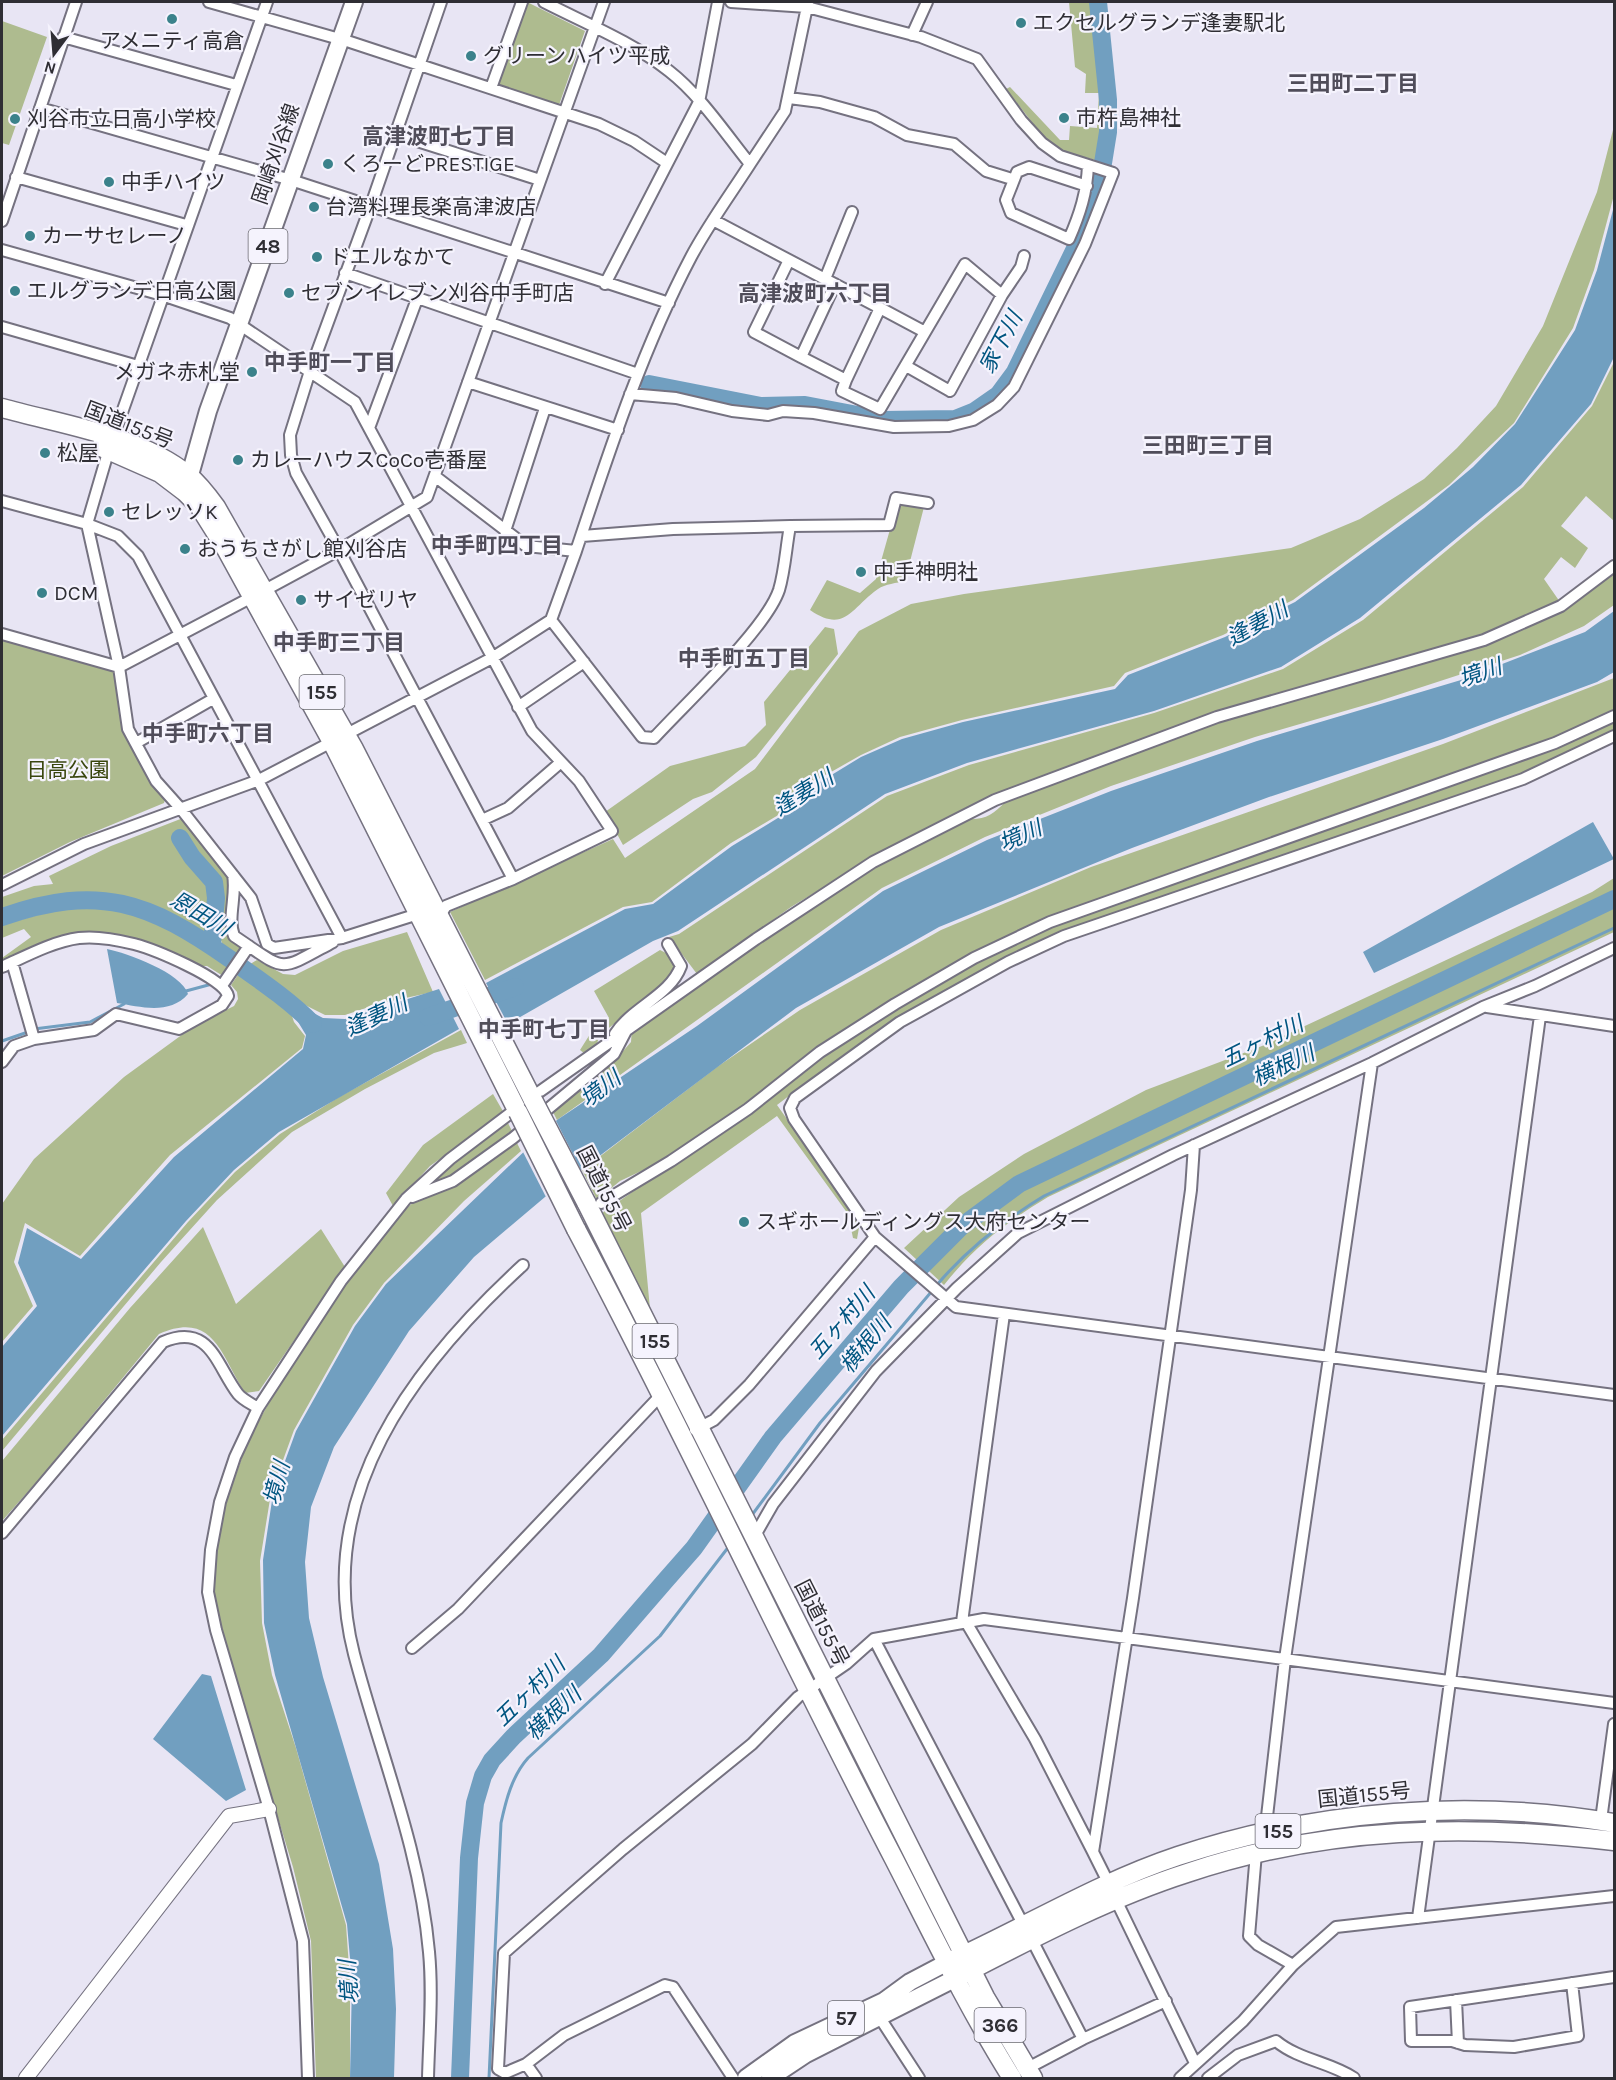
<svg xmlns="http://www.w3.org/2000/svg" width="1616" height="2080" font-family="Karla,'Noto Sans JP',sans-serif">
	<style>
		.green { fill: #aebb8f }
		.water { fill: #719fc0 }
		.pier { fill: #e8e5f4 }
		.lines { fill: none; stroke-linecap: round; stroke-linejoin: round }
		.stream { stroke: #719fc0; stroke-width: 3 }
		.river { stroke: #719fc0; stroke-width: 18 }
		.minor-casing { stroke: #757280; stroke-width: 14 }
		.tertiary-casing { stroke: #757280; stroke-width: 16 }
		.primary-casing { stroke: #757280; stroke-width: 20 }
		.trunk-casing { stroke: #757280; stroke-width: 21 }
		.minor { stroke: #fff; stroke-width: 10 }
		.tertiary { stroke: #fff; stroke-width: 14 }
		.primary { stroke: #fff; stroke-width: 16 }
		.trunk { stroke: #fff; stroke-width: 18 }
		.trunk-bridge-casing { stroke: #757280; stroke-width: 21; stroke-linecap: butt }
		.trunk-bridge { stroke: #fff; stroke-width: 18 }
		.poi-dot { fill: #3b828b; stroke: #f5f3fd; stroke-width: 2 }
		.labels { text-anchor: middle; stroke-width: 4.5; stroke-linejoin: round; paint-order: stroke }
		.shield { fill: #f5f3fd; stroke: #6a6970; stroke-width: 1.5 }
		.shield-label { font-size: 20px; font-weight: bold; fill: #2f2e34 }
		.poi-label { font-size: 21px; fill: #2f2e34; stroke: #f5f3fd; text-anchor: start }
		.street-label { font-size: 21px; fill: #2f2e34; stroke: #f5f3fd }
		.park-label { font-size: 21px; fill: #39460d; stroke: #f5f3fd }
		.neighbourhood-label { font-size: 22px; font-weight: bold; fill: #504d5a; stroke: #f5f3fd }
		.water-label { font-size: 22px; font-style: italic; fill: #005580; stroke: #f5f3fd }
	</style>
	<rect width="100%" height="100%" fill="#e8e5f4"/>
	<path class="green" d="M527,2L585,31L559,105L498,85Z
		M1069,2H1095L1103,74L1099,161L1062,151L1045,139L1006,89L1010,87L1060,140H1069L1070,126L1097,128L1099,93H1085L1086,74L1075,67Z
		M2,21L47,37L9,145L2,143Z
		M1614,126V195L1594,270L1573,328L1514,423L1449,485L1293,600L1223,635L1125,673L1114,686L962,720L900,737L861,755L817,780L785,811L731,843L652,902L623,907L485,980L450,912L613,839L625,858L755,769L859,631L911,604L964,594L1291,548L1360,519L1424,479L1457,448L1496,406L1543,326L1597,192Z
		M1614,362V521L1586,496L1561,526L1588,548L1575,568L1561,557L1544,579L1560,602L1483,635L1100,756L870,859L791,907L697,974L669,937L679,934L887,796L969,765L1154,713L1283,669L1363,620L1523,487L1592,406Z
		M898,501L924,507L905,581C897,583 885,584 878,589C851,608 845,634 810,610L827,580L860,593L876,579Z
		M1614,571V605L1584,626L1520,655L1379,701L1255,737L1111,786L985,837L882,888L557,1120L552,1110L617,1058L631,1042L632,1028L876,865L968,819C985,820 994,814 1005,802L1219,721L1484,645L1562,611Z
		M825,627L834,629L838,654L756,757L712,792L693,799L623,845L605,812L670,766L745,746L766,725L764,702Z
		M2,640L114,672L122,729L153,784L166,796L164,803L70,842L2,876Z
		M1614,678V713L1555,740L972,955L671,1157L620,1181L597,1200L582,1170L717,1067L800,1010L941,930L1091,867L1443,744Z
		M1614,719V731L1578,750L1510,778L1058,934C956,981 866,1036 777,1105L860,1222L857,1239L853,1238L848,1214L777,1116L641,1213L650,1309L602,1213L748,1112L822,1054L975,961L1051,925Z
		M183,818L227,871L231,885L228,935L244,947L238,955L223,945L219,936L221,888L217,874L182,831L175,836L209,881L213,898L210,936C139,891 82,881 2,909V897L34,886L53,884L49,876L111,846Z
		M1614,878V932L1048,1197C1005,1223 975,1246 944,1285L904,1248L959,1197L1024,1154L1146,1090L1262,1046L1592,892Z
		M66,907C130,904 178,931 229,967L223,976L207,966H193L162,951L78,936L2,965V958L31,937L24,929L2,938V925Z
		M407,932L433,992L378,1004L345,1015H325L291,998L247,966L257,960L283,974L295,975L343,951Z
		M660,950L668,954L676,968L671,979L600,1035L596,1046L585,1054L580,1050L592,1031L609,1018L594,991Z
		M240,972L289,1007L294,1022L305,1036L302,1048L170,1155L80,1256L25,1223L14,1262L33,1306L2,1342V1204L34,1159L124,1077L194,1026L234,1006L238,999L237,992L231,985Z
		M461,1030L467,1043L434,1053L365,1089L292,1132L217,1200L161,1262L2,1451V1440L188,1222L235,1172L280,1134L339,1097Z
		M493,1094L504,1113L430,1166L393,1206L386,1193L423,1145Z
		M507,1121L513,1133L451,1178L425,1187L453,1158Z
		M516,1141L521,1151L464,1201L384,1283L353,1325L294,1430L271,1493L260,1561L262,1623L272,1675L296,1748L346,1925L350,1981V2078H316L311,1941L293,1867L224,1641L215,1603L214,1565L221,1518L248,1440L274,1394L348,1280L399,1215L416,1200L456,1186Z
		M203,1227L236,1304L321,1229L345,1267L259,1391L245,1393C221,1356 214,1310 159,1334L41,1477L2,1521V1461L130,1308Z"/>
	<path class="water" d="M1614,206V357L1591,404L1521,485L1360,618L1281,667L1154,711L967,763L885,794L678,931L653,941L508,1024L486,983L625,909L653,904L732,846L786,813L820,782L861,757L902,739L963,722L1115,689L1128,675L1225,637L1295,602L1424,508L1473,467L1515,424L1575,330L1597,270Z
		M1614,611V672L1597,682L1443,739L1269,797L1132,848L939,927L796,1008L545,1197L474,1257L409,1331L334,1447L311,1507L305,1562L309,1618L323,1677L379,1864L393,1949L396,2009L394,2078H350L352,1981L347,1924L275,1675L264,1623L263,1560L273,1494L296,1431L355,1326L386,1284L557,1120L697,1026L883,891L987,840L1111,791L1257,741L1461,680L1585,632Z
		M1593,822L1614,859L1374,973L1363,952Z
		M107,949C127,953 182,973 188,994C170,1015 141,1007 117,1003Z
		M439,989L459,1029L279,1132L234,1170L186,1221L2,1436V1347L37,1306L18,1263L27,1228L81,1259L174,1157L303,1049L306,1035L292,1012L300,1006L323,1018L345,1019Z
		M202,1674L211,1676L246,1790L226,1801L153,1739Z"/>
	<path class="pier" d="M555,1119L582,1172L547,1199L522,1150Z"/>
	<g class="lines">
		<path class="stream" d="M236,972L243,968
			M186,991L212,984
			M34,1029L90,1022L124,1004
			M2,1041L28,1032
			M936,1286C967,1249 1003,1221 1044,1196L1614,928
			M752,1515L820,1423L932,1291
			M489,2078L501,1823C506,1800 512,1776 528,1758L660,1636L730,1545"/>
		<path class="river" d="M649,384L761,406L805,405L884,420L955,419L975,411L998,395L1015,372L1087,224L1098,194L1108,132V100L1098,2
			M180,838L192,857L214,882L216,898L212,944
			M2,917C99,883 149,902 230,959C258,979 288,999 313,1024
			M428,1017L515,987
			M460,2078L469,1858L475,1803L483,1776L492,1760L513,1737L601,1655L665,1581L694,1548L773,1437L901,1287L962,1226L1019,1184L1614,899"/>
		<g class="minor-casing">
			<path id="minor" d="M209,2L350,42L599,124L634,141L667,163
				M544,2C585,23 632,42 669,71C700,95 725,133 750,164L785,111L808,2
				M912,35L927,2
				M63,37L236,85
				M491,88L522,2
				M789,98L820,102L874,117L907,135L954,144L986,171L1012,179
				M40,108L291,180L669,303
				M395,134L540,180
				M16,177L186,225
				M1087,186L1029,167L1017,172L1006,200L1011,213L1069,239C1080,214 1087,192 1088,165
				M713,220L880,308L846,380
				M2,221L76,2
				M2,250L162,295L230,318L355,402L532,731L579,781L612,831L513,879L446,906L439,917
				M789,260L754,332L801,357L835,284
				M345,273L638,374
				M825,279L852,212
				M605,284L699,102L718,2
				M1002,295L1021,267L1024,256
				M880,308L925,332
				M2,327L138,366
				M801,357L846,380L842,391L880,409L965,264L1002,295L950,391L906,366
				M468,382L618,430
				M630,394L676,398L732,411L768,415L783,411L814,413L894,427L949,426L973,420L997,405L1014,387L1085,244L1113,173L1060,156L1042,143L1021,120L977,59L921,37L807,7L731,2
				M369,428L417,299
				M113,438L267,2
				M109,449L87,524L119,667L128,729L156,781L181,809L251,898L267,944L274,948L342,938L418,914
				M2,501L87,524L118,536L138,556L342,938
				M790,526L889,525L896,498L928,503
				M505,531L545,408
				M576,551C609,452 642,350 691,257C708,225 730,195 750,164
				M265,590L339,550L296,473L291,455L290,435L310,371L371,205L441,2
				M551,620L642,737L654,738C684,705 766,629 779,590C785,570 786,547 790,526L673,529L582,536
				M2,634L119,667L252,597
				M518,707L584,662
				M136,743L213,699
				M482,820L508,808L560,763
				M233,875C237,895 227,918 234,936C288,972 276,973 333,942
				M513,879L339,550L427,497L604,2
				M2,885L84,844L259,780L492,658L551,620L576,551L526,546L436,477
				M2,967C24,957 54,941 79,938C95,936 118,940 134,944C153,949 225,978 228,996L222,1005L179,1029L116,1014L94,1030L34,1039L12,962
				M223,984L249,946
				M1487,1007L1614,1026
				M615,1034C632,1007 670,996 681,966L668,944
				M2,1062L14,1046L34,1039
				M532,1097L756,939L873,862L995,800L1217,717L1484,640L1561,606L1614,566
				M412,1197L453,1181L513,1138L614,1054L626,1031
				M601,1203L671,1161L748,1109L820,1052L895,1004L974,958L1050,922L1555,743L1614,716
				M875,1237L956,1307L1614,1395
				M695,1430L714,1420L749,1385L875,1237L794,1119L790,1108L795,1098L900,1022L1008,962L1064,936L1523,779L1614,736
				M2,1533L163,1342C210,1322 216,1365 238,1394C243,1400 252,1404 258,1408
				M754,1537L773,1504L876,1371L957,1288L1018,1233L1173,1155L1372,1063L1483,1007L1535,986L1614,948
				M962,1622L1004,1314
				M966,1622L1035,1739L1093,1852
				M874,1639L1024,1926
				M412,1648L458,1609L661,1395
				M1601,1820L1614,1724
				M1265,1834L1285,1659L1372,1063
				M1256,1853L1249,1936L1258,1945L1293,1965
				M1109,1884L1093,1852L1133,1598L1191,1190L1194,1145
				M1116,1900L1195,2063
				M1418,1918L1540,1016
				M1032,1940L1083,2039L1166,2001
				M1572,1983L1578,2036L1514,2047L1465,2045L1452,2041H1411L1410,2007L1614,1977
				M1456,2000L1458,2043
				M880,2018L919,2078
				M526,2064L505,2073L498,2069L504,1953L623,1849L752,1744L798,1697L846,1664L874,1639L984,1619L1614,1703
				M1026,2069L1083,2039
				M308,2078L303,1941L269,1809L216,1630L208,1592L211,1550L220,1502L235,1457L258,1408L341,1281L406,1199L450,1159L516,1109
				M428,2078C429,2037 433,1994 429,1952C420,1849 380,1753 354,1654C313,1496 413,1366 523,1265
				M536,2078L526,2064L564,2035L665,1985L673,1987L733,2078
				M1180,2078L1243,2021L1293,1965L1336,1927L1614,1896
				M1208,2078L1238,2055L1276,2041C1299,2060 1330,2062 1354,2078"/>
		</g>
		<g class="tertiary-casing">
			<path id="tertiary" d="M26,2078L229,1816L269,1809"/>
		</g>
		<g class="primary-casing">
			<path id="primary" d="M186,489L208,411L354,2
				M746,2078L795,2043L884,2001L910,1982L948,1962
				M770,2078L806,2054L956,1978"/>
		</g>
		<g class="trunk-casing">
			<path id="trunk" d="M2,408C63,425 138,435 188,475C199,484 208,496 216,507L354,749L533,1100
				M101,447L160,473L185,492L199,506L226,549L332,742L518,1112
				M586,1202L985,1997L1033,2078
				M576,1229C686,1436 785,1650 894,1859C932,1933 968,2008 1012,2078
				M955,1959C1029,1925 1100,1882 1178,1856C1317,1810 1470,1798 1614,1823
				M963,1974C1035,1937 1109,1898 1187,1873C1326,1826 1470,1824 1614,1841"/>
		</g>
		<use href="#minor" class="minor"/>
		<use href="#tertiary" class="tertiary"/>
		<use href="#primary" class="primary"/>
		<use href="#trunk" class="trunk"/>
		<g class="trunk-bridge-casing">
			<path id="trunk-bridge" d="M533,1100L586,1202
				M518,1112L576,1229"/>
		</g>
		<use href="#trunk-bridge" class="trunk-bridge"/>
	</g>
	<g class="poi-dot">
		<circle cx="172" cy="19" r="6"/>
		<circle cx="1021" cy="23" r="6"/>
		<circle cx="471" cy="56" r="6"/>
		<circle cx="1064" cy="118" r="6"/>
		<circle cx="15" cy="119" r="6"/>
		<circle cx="328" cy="164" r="6"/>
		<circle cx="109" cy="182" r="6"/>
		<circle cx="314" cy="207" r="6"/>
		<circle cx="30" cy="236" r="6"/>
		<circle cx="317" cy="257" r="6"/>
		<circle cx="15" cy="291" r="6"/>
		<circle cx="289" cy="293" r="6"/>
		<circle cx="252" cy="372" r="6"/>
		<circle cx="45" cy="453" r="6"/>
		<circle cx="238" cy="460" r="6"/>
		<circle cx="109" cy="512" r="6"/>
		<circle cx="185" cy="549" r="6"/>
		<circle cx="861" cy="572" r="6"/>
		<circle cx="42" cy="593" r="6"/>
		<circle cx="301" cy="600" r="6"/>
		<circle cx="744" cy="1222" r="6"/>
	</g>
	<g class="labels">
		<g class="shield">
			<rect x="248.5" y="229" width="39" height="34" rx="4.5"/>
			<rect x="299.5" y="675" width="45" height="34" rx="4.5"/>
			<rect x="632.5" y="1324" width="45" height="34" rx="4.5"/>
			<rect x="1255.5" y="1814" width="45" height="34" rx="4.5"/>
			<rect x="828" y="2001" width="36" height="34" rx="4.5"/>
			<rect x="974.5" y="2008" width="51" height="34" rx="4.5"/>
		</g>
		<g class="shield-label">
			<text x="268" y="253">48</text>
			<text x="322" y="699">155</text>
			<text x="655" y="1348">155</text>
			<text x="1278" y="1838">155</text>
			<text x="846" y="2025">57</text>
			<text x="1000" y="2032">366</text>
		</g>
		<g class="poi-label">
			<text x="1033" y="30">エクセルグランデ逢妻駅北</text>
			<text x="172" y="48" text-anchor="middle">アメニティ高倉</text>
			<text x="483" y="63">グリーンハイツ平成</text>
			<text x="1076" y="125">市杵島神社</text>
			<text x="27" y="126">刈谷市立日高小学校</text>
			<text x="340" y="171">くろーどPRESTIGE</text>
			<text x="121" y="189">中手ハイツ</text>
			<text x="326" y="214">台湾料理長楽高津波店</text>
			<text x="42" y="243">カーサセレーノ</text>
			<text x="329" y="264">ドエルなかて</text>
			<text x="27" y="298">エルグランデ日高公園</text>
			<text x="301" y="300">セブンイレブン刈谷中手町店</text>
			<text x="240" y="379" text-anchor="end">メガネ赤札堂</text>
			<text x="57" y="460">松屋</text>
			<text x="250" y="467">カレーハウスCoCo壱番屋</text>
			<text x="121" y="519">セレッソK</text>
			<text x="197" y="556">おうちさがし館刈谷店</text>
			<text x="873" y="579">中手神明社</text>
			<text x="54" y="600">DCM</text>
			<text x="313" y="607">サイゼリヤ</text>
			<text x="756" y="1229">スギホールディングス大府センター</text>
		</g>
		<g class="street-label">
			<text transform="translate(276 154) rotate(-71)" y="7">岡崎刈谷線</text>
			<text transform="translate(129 425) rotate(21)" y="7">国道155号</text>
			<text transform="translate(604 1189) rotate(63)" y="7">国道155号</text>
			<text transform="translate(822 1623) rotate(63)" y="7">国道155号</text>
			<text transform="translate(1364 1795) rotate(-6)" y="7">国道155号</text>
		</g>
		<g class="park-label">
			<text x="68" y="777">日高公園</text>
		</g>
		<g class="neighbourhood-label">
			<text x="1353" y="91">三田町二丁目</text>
			<text x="439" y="144">高津波町七丁目</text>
			<text x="815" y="301">高津波町六丁目</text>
			<text x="330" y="370">中手町一丁目</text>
			<text x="1208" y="453">三田町三丁目</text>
			<text x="497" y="553">中手町四丁目</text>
			<text x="339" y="650">中手町三丁目</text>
			<text x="744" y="666">中手町五丁目</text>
			<text x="208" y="741">中手町六丁目</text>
			<text x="544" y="1037">中手町七丁目</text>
		</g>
		<g class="water-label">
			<text transform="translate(1000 342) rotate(-62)" y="8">家下川</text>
			<text transform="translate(1257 623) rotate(-29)" y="8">逢妻川</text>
			<text transform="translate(1480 672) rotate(-19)" y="8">境川</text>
			<text transform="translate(803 792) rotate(-32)" y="8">逢妻川</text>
			<text transform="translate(1020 835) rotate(-24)" y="8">境川</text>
			<text transform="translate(201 913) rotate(30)" y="8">恩田川</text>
			<text transform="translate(376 1015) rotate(-25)" y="8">逢妻川</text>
			<text transform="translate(1262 1041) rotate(-26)" y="8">五ヶ村川</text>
			<text transform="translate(1283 1065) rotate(-25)" y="8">横根川</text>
			<text transform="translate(600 1088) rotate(-37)" y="8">境川</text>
			<text transform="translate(841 1322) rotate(-49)" y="8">五ヶ村川</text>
			<text transform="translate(865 1344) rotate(-50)" y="8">横根川</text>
			<text transform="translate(276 1483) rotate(-75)" y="8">境川</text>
			<text transform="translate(529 1691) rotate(-44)" y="8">五ヶ村川</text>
			<text transform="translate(553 1713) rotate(-43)" y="8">横根川</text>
			<text transform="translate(348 1982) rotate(-94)" y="8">境川</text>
		</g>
	</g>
	<rect width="1616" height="2080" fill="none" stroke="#2f2e34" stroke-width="6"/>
	<g transform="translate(54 54) rotate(196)" stroke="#f5f3fd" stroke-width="4.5" paint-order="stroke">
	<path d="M0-4.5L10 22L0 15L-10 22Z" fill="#2f2e34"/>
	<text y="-9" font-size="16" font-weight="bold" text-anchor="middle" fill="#2f2e34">N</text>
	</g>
</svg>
